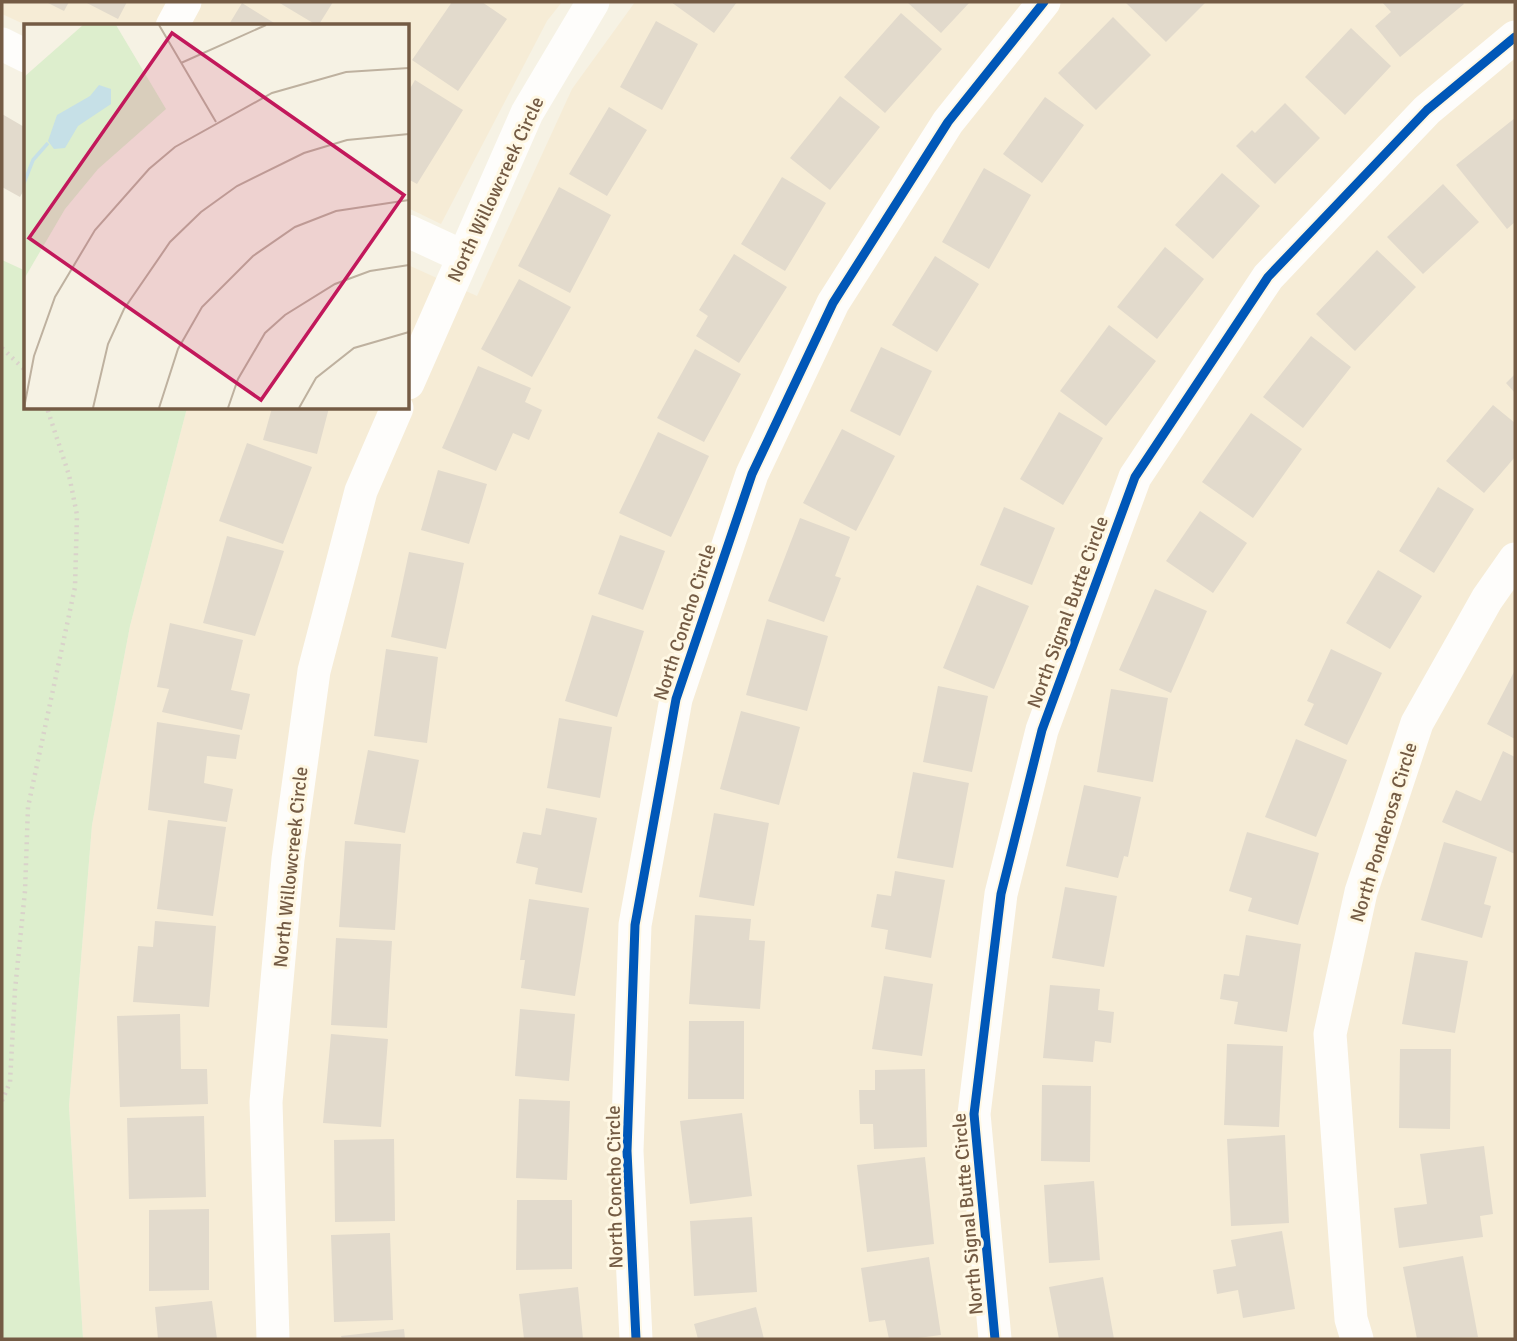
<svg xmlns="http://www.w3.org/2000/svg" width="1517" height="1341" font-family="Signika,sans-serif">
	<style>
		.residential { fill: #f6ecd6 }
		.green { fill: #ddeecd }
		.building { fill: #e2dacc }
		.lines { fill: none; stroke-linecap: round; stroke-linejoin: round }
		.path { stroke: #d9d2ca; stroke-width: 4.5; stroke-dasharray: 2 5; stroke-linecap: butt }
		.street { stroke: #fefdfb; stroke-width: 33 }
		.cycleway-casing { stroke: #fff8e4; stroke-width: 13 }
		.cycleway { stroke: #0057b8; stroke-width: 9 }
		.labels { text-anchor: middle; stroke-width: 6; stroke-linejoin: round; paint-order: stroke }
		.street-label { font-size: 19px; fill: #745b44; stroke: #fff8e4 }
		.inset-river { fill: none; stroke: #c6e0e7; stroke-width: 3.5 }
		.inset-road { fill: none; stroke: #beb19f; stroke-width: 2 }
		.view { fill: #c2185b; fill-opacity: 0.15; stroke: #c2185b; stroke-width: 3.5 }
		.inset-edge { fill: none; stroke: #745b44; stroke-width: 3.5 }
	</style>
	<rect width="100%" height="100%" fill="#f6f2e4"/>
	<path class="residential" d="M2,2H562L547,21L441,224L408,208V26H28L2,14Z
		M635,2H1515V1339H83L69,1106L92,825L130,626L187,408H408V265L477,296L572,89Z"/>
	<path class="green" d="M2,260L26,271V408H187L130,626L92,825L69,1106L83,1339H2Z"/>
	<path class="building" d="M46,2H69L64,11Z
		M85,2H127L118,19Z
		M278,2H333L318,26Z
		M452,2H482L507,19L458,91L412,60Z
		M671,2H737L714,33Z
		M907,2H970L941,33Z
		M1125,2H1206L1166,42Z
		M1382,2H1462L1464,4L1400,57L1375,26L1391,12Z
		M242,3L279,26H228Z
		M901,13L942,49L885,113L844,77Z
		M1113,17L1151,55L1096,110L1058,73Z
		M656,21L698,44L662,110L620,87Z
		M1351,28L1391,66L1345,115L1305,77Z
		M415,80L463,110L417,184L408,179V92Z
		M840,96L880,127L830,190L790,158Z
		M1045,97L1084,125L1042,183L1003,154Z
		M1285,103L1320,138L1275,184L1236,146L1252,130L1255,133Z
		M609,107L647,130L607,196L569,174Z
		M2,114L26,128V186L20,197L2,187Z
		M1515,118V222L1507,229L1456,165Z
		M984,168L1031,195L989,269L942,242Z
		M1222,173L1260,206L1213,259L1175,225Z
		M782,177L826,203L785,271L741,244Z
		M1443,184L1479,222L1423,274L1387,237Z
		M559,187L611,215L570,293L518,266Z
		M1165,247L1204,279L1157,339L1117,307Z
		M1377,250L1416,287L1355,351L1316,314Z
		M734,254L787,287L739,363L696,336L708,316L699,310Z
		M935,256L979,284L937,352L892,325Z
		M519,279L571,307L532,377L481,349Z
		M1109,325L1156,361L1106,426L1060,391Z
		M1311,336L1351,367L1303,428L1263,397Z
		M881,347L932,371L900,436L850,411Z
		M695,349L741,374L704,442L657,418Z
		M478,366L531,388L525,402L542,410L529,440L513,433L496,471L442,448Z
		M1515,374V393L1506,383Z
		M1493,405L1515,423V457L1484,493L1446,461Z
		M272,408H329L317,454L263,440Z
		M1059,412L1103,438L1063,505L1020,479Z
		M1251,413L1302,449L1253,518L1202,482Z
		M842,429L895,456L856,531L803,503Z
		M658,432L709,456L671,537L619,513Z
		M247,443L312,467L283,544L219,521Z
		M438,470L487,484L469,544L421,530Z
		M1438,487L1474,509L1434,573L1399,551Z
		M1004,507L1055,528L1032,585L980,565Z
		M1200,511L1247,543L1213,593L1166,561Z
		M800,518L850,537L835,576L841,578L824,622L768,601Z
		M620,535L665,551L643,610L598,594Z
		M227,536L284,551L255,636L203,623Z
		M409,552L464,563L446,649L391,637Z
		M1378,570L1422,596L1390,649L1346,623Z
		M977,585L1029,606L994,689L943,668Z
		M1155,589L1207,611L1171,693L1119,670Z
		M592,615L644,631L617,717L565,701Z
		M767,619L828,636L807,711L746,695Z
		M170,623L243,640L231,690L250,694L242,730L162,712L169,689L157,687Z
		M386,649L438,657L427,743L374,736Z
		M1331,649L1382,673L1347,745L1304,725L1314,704L1307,701Z
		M1515,670V739L1487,724Z
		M938,686L988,696L972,772L923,762Z
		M1111,689L1168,698L1153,782L1097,772Z
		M741,711L800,727L779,805L720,789Z
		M559,718L612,727L600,798L547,788Z
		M157,722L240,735L236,759L207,756L204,783L233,789L227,822L148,810Z
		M1296,739L1347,760L1316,837L1265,817Z
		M368,750L419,760L405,833L354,824Z
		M1503,751L1515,757V854L1442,822L1456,790L1481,801Z
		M913,772L969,783L953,868L897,858Z
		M1084,785L1141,797L1128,857L1124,856L1118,878L1066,866Z
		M546,808L597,818L582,893L535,884L538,868L516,863L523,832L541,835Z
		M714,813L769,823L754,906L699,897Z
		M168,820L226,827L213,916L157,909Z
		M1247,832L1319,853L1298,925L1248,911L1252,898L1229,891Z
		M345,841L401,844L395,930L339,927Z
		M1444,842L1497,857L1484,904L1491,906L1482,938L1421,920Z
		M895,871L945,880L931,958L885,949L888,930L871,927L877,894L891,896Z
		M1065,887L1117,896L1104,967L1052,958Z
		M529,899L589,908L575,996L521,988L525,960H520Z
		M695,915L751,919L749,940L765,941L760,1009L689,1004Z
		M155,921L216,926L209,1007L133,1002L138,946L153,947Z
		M1246,935L1301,944L1287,1032L1234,1024L1238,1002L1220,999L1224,974L1239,976Z
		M336,938L392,941L387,1028L331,1025Z
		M1415,952L1468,961L1455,1033L1402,1024Z
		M884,976L933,984L922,1056L872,1049Z
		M1050,985L1100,989L1098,1010L1114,1012L1111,1043L1095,1041L1093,1062L1043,1058Z
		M520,1009L575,1014L569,1081L515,1076Z
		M180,1014L181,1069H207L208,1104L120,1107L117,1016Z
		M689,1021H744V1099H688Z
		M331,1034L388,1039L381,1127L323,1123Z
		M1227,1044L1283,1046L1279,1127L1224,1125Z
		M1400,1049H1451L1450,1129L1399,1128Z
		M925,1069L927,1147L874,1149L873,1124H860L859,1090H875V1070Z
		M1042,1085L1091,1086L1090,1162L1041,1161Z
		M519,1099L570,1101L567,1180L516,1178Z
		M742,1113L752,1196L690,1204L680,1121Z
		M204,1116L206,1197L129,1199L127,1118Z
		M1285,1135L1289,1223L1231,1226L1227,1139Z
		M394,1139L395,1221L335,1222L334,1140Z
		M1484,1146L1493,1214L1480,1216L1483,1237L1399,1248L1394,1208L1427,1204L1420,1154Z
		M925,1157L934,1244L867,1252L857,1165Z
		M1094,1181L1100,1260L1049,1263L1044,1185Z
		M517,1200H572V1269L516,1270Z
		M209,1209V1290L149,1291V1210Z
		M752,1217L757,1292L694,1296L690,1221Z
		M1282,1231L1295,1309L1243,1318L1238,1290L1217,1294L1213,1270L1236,1266L1231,1240Z
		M390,1233L393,1320L334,1322L331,1235Z
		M1463,1256L1478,1337L1417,1339L1403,1267Z
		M929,1257L941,1335L910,1339H889L885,1320L869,1322L861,1268Z
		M1103,1277L1114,1339H1059L1049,1287Z
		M578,1287L583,1339H524L519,1294Z
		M212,1301L217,1339H158L155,1307Z
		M756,1307L764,1339H698L694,1324Z
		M404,1329L405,1339H342L341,1336Z"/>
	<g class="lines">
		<path class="path" d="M2,348L26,371
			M2,1101L10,1082L15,990L25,891L28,807L75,587L77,515L69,475L47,408"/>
		<path class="street" d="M172,26L185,2
			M2,44L26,56
			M408,231L462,256
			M408,383L527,113L593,2
			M273,1339L266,1102L288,859L314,671L361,491L397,408
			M636,1339L627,1151L635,925L676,699L752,474L833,303L948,122L1044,2
			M995,1339L974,1114L1001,894L1042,730L1135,477L1268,277L1427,110L1515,37
			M1357,1339L1351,1319L1330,1034L1361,892L1417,723L1487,599L1515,559"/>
		<g class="cycleway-casing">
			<path id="cycleway" d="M636,1339L627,1151L635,925L676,699L752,474L833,303L948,122L1044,2
				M995,1339L974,1114L1001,894L1042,730L1135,477L1268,277L1427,110L1515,37"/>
		</g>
		<use href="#cycleway" class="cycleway"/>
	</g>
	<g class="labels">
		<g class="street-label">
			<text transform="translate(495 189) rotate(-65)" y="7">North Willowcreek Circle</text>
			<text transform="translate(1067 612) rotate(-70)" y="7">North Signal Butte Circle</text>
			<text transform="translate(684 622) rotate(-72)" y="7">North Concho Circle</text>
			<text transform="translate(1383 832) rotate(-73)" y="7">North Ponderosa Circle</text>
			<text transform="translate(290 867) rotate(-84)" y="7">North Willowcreek Circle</text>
			<text transform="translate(614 1187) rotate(-91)" y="7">North Concho Circle</text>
			<text transform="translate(967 1214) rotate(-95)" y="7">North Signal Butte Circle</text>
		</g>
	</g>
	<g transform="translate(24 24)">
		<rect width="385" height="385" fill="#f6f2e4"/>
		<path d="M59,1H92L142,85L74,145L41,185L0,255V53Z" fill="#ddeecd"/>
		<path d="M75,61L87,65V80L54,102L41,124L30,125L24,117L33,91L66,72Z" fill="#c6e0e7"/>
		<path class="inset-river" d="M0,159L9,136L24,119"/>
		<path class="inset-road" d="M135,1L192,98M157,39L242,1M0,384L10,332L31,273L71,206L125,145L151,123L248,69L322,48L385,44M69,384L84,320L100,285L146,218L177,188L213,162L280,129L323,116L385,110M135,384L154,325L178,283L229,232L271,203L312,187L385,176M204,384L214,355L241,309L261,291L311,260L346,247L385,241M275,384L292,354L330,324L385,308"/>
		<path class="view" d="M148,9L380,171L237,376L5,214Z"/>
		<rect width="385" height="385" class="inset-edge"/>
	</g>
	<rect width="1517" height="1341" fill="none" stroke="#745b44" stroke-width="7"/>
</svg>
